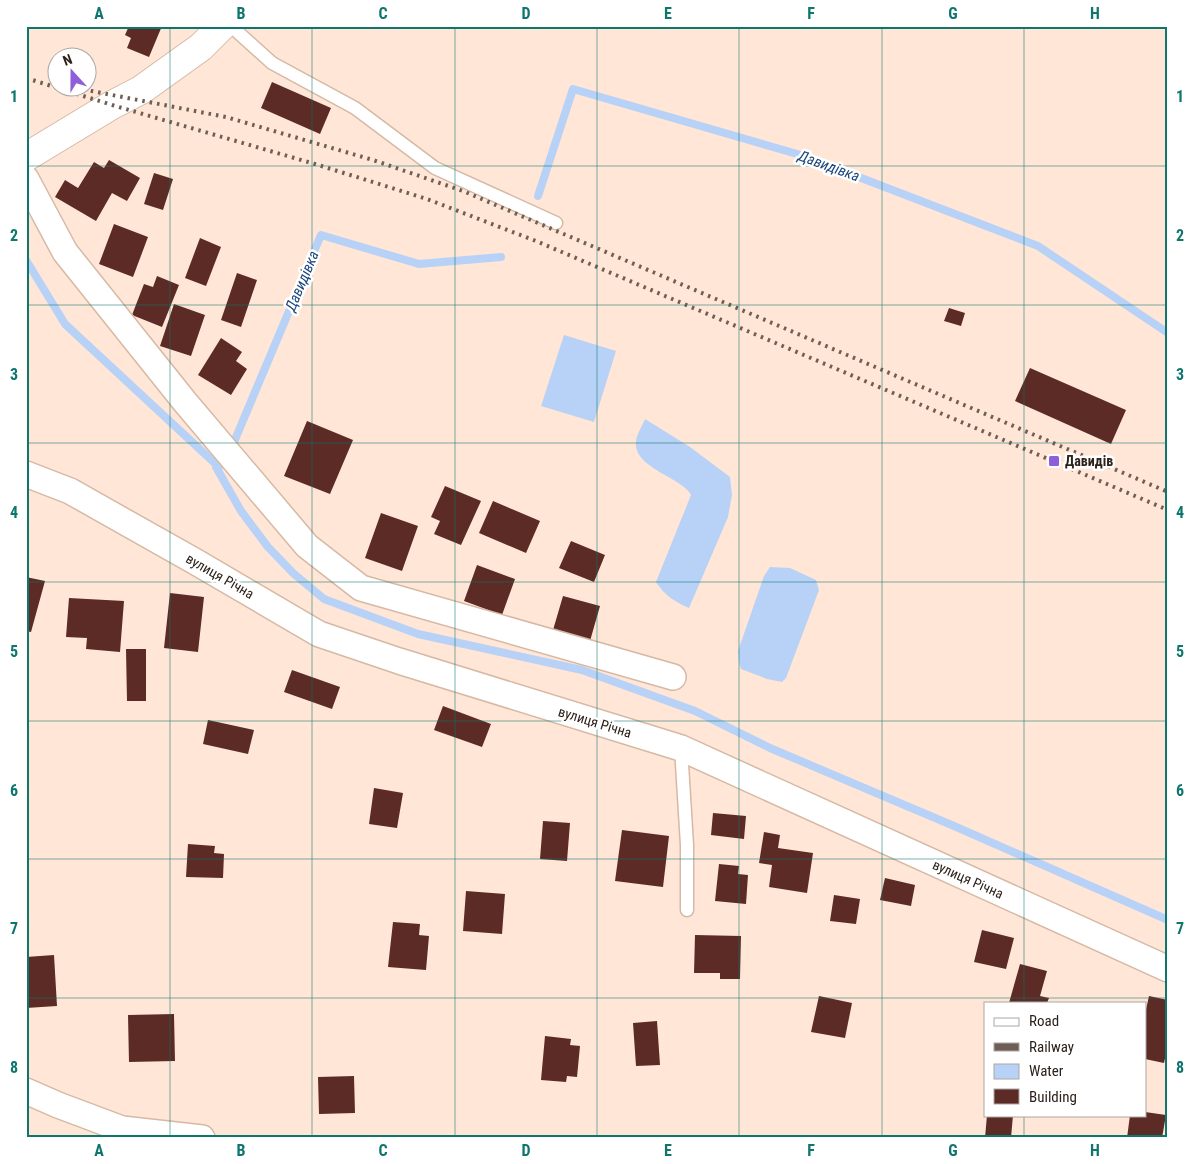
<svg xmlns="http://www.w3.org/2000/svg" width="1194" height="1164" font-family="'Roboto Condensed',sans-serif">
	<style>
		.water { fill: #b7d2f6 }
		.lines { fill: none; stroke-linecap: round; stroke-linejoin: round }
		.stream { stroke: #b7d2f6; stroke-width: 8 }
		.building { fill: #5c2b26 }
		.lane-casing { stroke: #d6b9a5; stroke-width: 15 }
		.street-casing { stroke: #d6b9a5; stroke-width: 28 }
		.secondary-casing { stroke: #d6b9a5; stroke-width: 30 }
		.lane { stroke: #fff; stroke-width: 12 }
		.street { stroke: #fff; stroke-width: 25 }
		.secondary { stroke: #fff; stroke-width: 28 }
		.rail { stroke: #6e5e55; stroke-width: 4; stroke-dasharray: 2.5 5; stroke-linecap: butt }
		.grid { fill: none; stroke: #0f766e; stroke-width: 1; stroke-opacity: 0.55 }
		.poi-dot { fill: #8e5fd9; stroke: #fff; stroke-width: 2 }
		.labels { text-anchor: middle; stroke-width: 5; stroke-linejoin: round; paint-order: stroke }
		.poi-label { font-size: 14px; font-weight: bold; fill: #2d221b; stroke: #fff; text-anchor: start }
		.street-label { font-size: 14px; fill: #2d221b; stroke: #fff }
		.water-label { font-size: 15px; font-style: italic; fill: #1c477d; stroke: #fff }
		.neatline { fill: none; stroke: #0f766e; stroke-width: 2 }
		.grid-label { font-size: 16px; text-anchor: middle; font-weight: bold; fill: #0f766e }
	</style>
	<rect width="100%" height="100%" fill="#ffe6d6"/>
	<path class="water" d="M564,335L616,351L594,422L541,406Z
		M645,419L690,447L730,477L732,495L728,517L689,608C675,602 664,595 656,582L691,495C684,478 632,468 636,441C637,434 642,426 645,419Z
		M770,567L790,568L816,580L819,590L786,678L782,682L767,679L741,669L739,663L738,651L764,576Z"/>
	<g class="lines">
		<path class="stream" d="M538,196L573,89L804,156L1038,246L1168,333
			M26,260L65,324L219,467
			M234,442L321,235L419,264L501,257
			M216,467L241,511L268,547L293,573L324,599L418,634L582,670L695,711L770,748L954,826L1168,920"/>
	</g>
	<path class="building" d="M129,26H162L149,57L127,48L131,38L125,35Z
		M272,82L331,108L320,134L261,108Z
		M109,160L140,178L127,201L112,193L96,221L55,197L65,180L78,188L94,162L104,168Z
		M154,173L173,179L163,210L144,204Z
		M114,224L148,237L133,277L99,264Z
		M200,238L221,247L206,286L185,278Z
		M237,273L257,280L241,327L221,320Z
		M157,276L179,285L162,327L132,315L144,284L153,287Z
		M174,304L205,315L191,356L160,346Z
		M949,308L965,313L961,326L944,321Z
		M221,338L242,352L236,361L247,369L231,395L198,375Z
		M1030,368L1126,410L1111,444L1015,401Z
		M307,421L353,440L330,494L284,476Z
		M445,486L481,501L461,545L434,534L440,521L431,517Z
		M493,501L540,521L526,553L479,533Z
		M381,513L418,526L402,571L365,558Z
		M571,541L605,555L594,582L559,568Z
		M477,565L515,579L502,615L464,601Z
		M26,577L45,581L31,632L26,631Z
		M170,593L204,597L198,652L164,648Z
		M563,596L600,606L590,641L553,630Z
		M69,598L124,601L120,652L86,649L87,638L66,637Z
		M126,649H146V701H127Z
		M292,670L340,687L332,709L284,692Z
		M443,706L491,724L482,747L434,730Z
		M208,720L254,730L248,754L203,744Z
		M374,788L403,793L397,828L369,824Z
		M713,813L746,816L744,839L711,835Z
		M543,821L570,823L567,861L540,859Z
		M622,830L669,836L663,887L615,881Z
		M764,832L780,835L778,848L813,853L807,893L769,887L772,865L759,863Z
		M188,844L215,846L214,853L224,854L223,878L186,877Z
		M719,864L739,866L738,874L748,875L746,904L715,901Z
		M885,878L915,885L911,906L880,900Z
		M466,891L505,894L502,934L463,931Z
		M834,895L860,899L856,924L830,921Z
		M393,922L420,924L419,935L429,936L426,970L388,967Z
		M982,930L1014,938L1006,969L974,962Z
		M695,935L741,936L740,979H720V973H694Z
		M54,955L57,1006L26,1008V957Z
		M1020,964L1047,971L1040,996L1049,998L1047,1003H1009Z
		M819,996L852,1003L845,1038L811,1032Z
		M1149,996L1168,1000V1045L1164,1063L1145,1059V1014Z
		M174,1014L175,1061L129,1062L128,1015Z
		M657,1021L660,1065L636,1066L633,1023Z
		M545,1036L571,1039L570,1045L580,1046L577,1077L567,1076L566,1082L541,1080Z
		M354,1076L355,1113L319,1114L318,1077Z
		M1145,1112L1166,1115L1162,1138H1127L1130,1115H1145Z
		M987,1115H1013L1011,1138H985Z"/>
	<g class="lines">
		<g class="lane-casing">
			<path id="lane" d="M231,26L272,63L355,108L435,168L556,223
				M681,748L687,845V910"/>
		</g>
		<g class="street-casing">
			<path id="street" d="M26,179L65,252L185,402L307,546L361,588L673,677
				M26,474L70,491L196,562L319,634L399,661L681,748L1168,969
				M26,1091L58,1105L122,1129L202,1138"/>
		</g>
		<g class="secondary-casing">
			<path id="secondary" d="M26,157L112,105L141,90L201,47L222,26"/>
		</g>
		<use href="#lane" class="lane"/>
		<use href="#street" class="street"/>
		<use href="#secondary" class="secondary"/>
		<path class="rail" d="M26,78L112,105L315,164L427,199L536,241L1168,510
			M76,88L226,117L373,160L463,191L1168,492"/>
	</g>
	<path class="grid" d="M170,26V1138M312,26V1138M455,26V1138M597,26V1138M739,26V1138M882,26V1138M1024,26V1003M26,166H1168M26,305H1168M26,443H1168M26,582H1168M26,721H1168M26,859H1168M26,998H1168M1024,1115V1138"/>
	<rect class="poi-dot" x="1048" y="455" width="12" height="12" rx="2.5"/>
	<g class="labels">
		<g class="poi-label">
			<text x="1065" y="466">Давидів</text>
		</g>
		<g class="street-label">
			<text transform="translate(220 576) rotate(30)" y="5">вулиця Річна</text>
			<text transform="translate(595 722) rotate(17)" y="5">вулиця Річна</text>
			<text transform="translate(968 879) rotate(24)" y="5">вулиця Річна</text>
		</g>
		<g class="water-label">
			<text transform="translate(829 166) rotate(20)" y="5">Давидівка</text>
			<text transform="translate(302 281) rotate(-67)" y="5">Давидівка</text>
		</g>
	</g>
	<rect width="1194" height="1164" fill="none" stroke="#ffffff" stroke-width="55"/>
	<rect x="984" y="1002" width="162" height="115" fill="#ffffff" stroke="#aba7a4"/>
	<rect x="994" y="1018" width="25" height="8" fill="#ffffff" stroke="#aba7a4"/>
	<text x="1029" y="1026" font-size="15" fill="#2d221b">Road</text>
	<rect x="994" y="1043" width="25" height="8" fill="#6e5e55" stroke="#aba7a4"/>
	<text x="1029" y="1052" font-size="15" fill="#2d221b">Railway</text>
	<rect x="994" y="1064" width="25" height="15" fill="#b7d2f6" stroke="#aba7a4"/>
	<text x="1029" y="1076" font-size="15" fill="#2d221b">Water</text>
	<rect x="994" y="1089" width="25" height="15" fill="#5c2b26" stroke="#aba7a4"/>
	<text x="1029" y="1102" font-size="15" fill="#2d221b">Building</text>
	<g transform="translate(72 72) rotate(339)"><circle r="24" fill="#ffffff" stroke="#aba7a4"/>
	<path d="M0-4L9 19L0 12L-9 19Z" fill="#8e5fd9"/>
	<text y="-8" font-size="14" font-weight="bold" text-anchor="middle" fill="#2d221b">N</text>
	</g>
	<rect x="28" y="28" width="1138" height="1108" class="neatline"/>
	<g class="grid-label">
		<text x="99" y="19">A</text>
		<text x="241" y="19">B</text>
		<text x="383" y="19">C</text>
		<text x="526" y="19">D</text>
		<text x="668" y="19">E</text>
		<text x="811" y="19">F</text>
		<text x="953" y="19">G</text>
		<text x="1095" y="19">H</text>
		<text x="14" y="102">1</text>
		<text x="1180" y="102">1</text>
		<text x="14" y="241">2</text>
		<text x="1180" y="241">2</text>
		<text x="14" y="380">3</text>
		<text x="1180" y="380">3</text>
		<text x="14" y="518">4</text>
		<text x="1180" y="518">4</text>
		<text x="14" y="657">5</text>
		<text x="1180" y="657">5</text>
		<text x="14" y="796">6</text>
		<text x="1180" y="796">6</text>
		<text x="14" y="934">7</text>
		<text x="1180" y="934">7</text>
		<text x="14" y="1073">8</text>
		<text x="1180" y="1073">8</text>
		<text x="99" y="1156">A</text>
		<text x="241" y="1156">B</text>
		<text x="383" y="1156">C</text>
		<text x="526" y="1156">D</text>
		<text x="668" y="1156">E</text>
		<text x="811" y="1156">F</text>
		<text x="953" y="1156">G</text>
		<text x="1095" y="1156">H</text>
	</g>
</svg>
